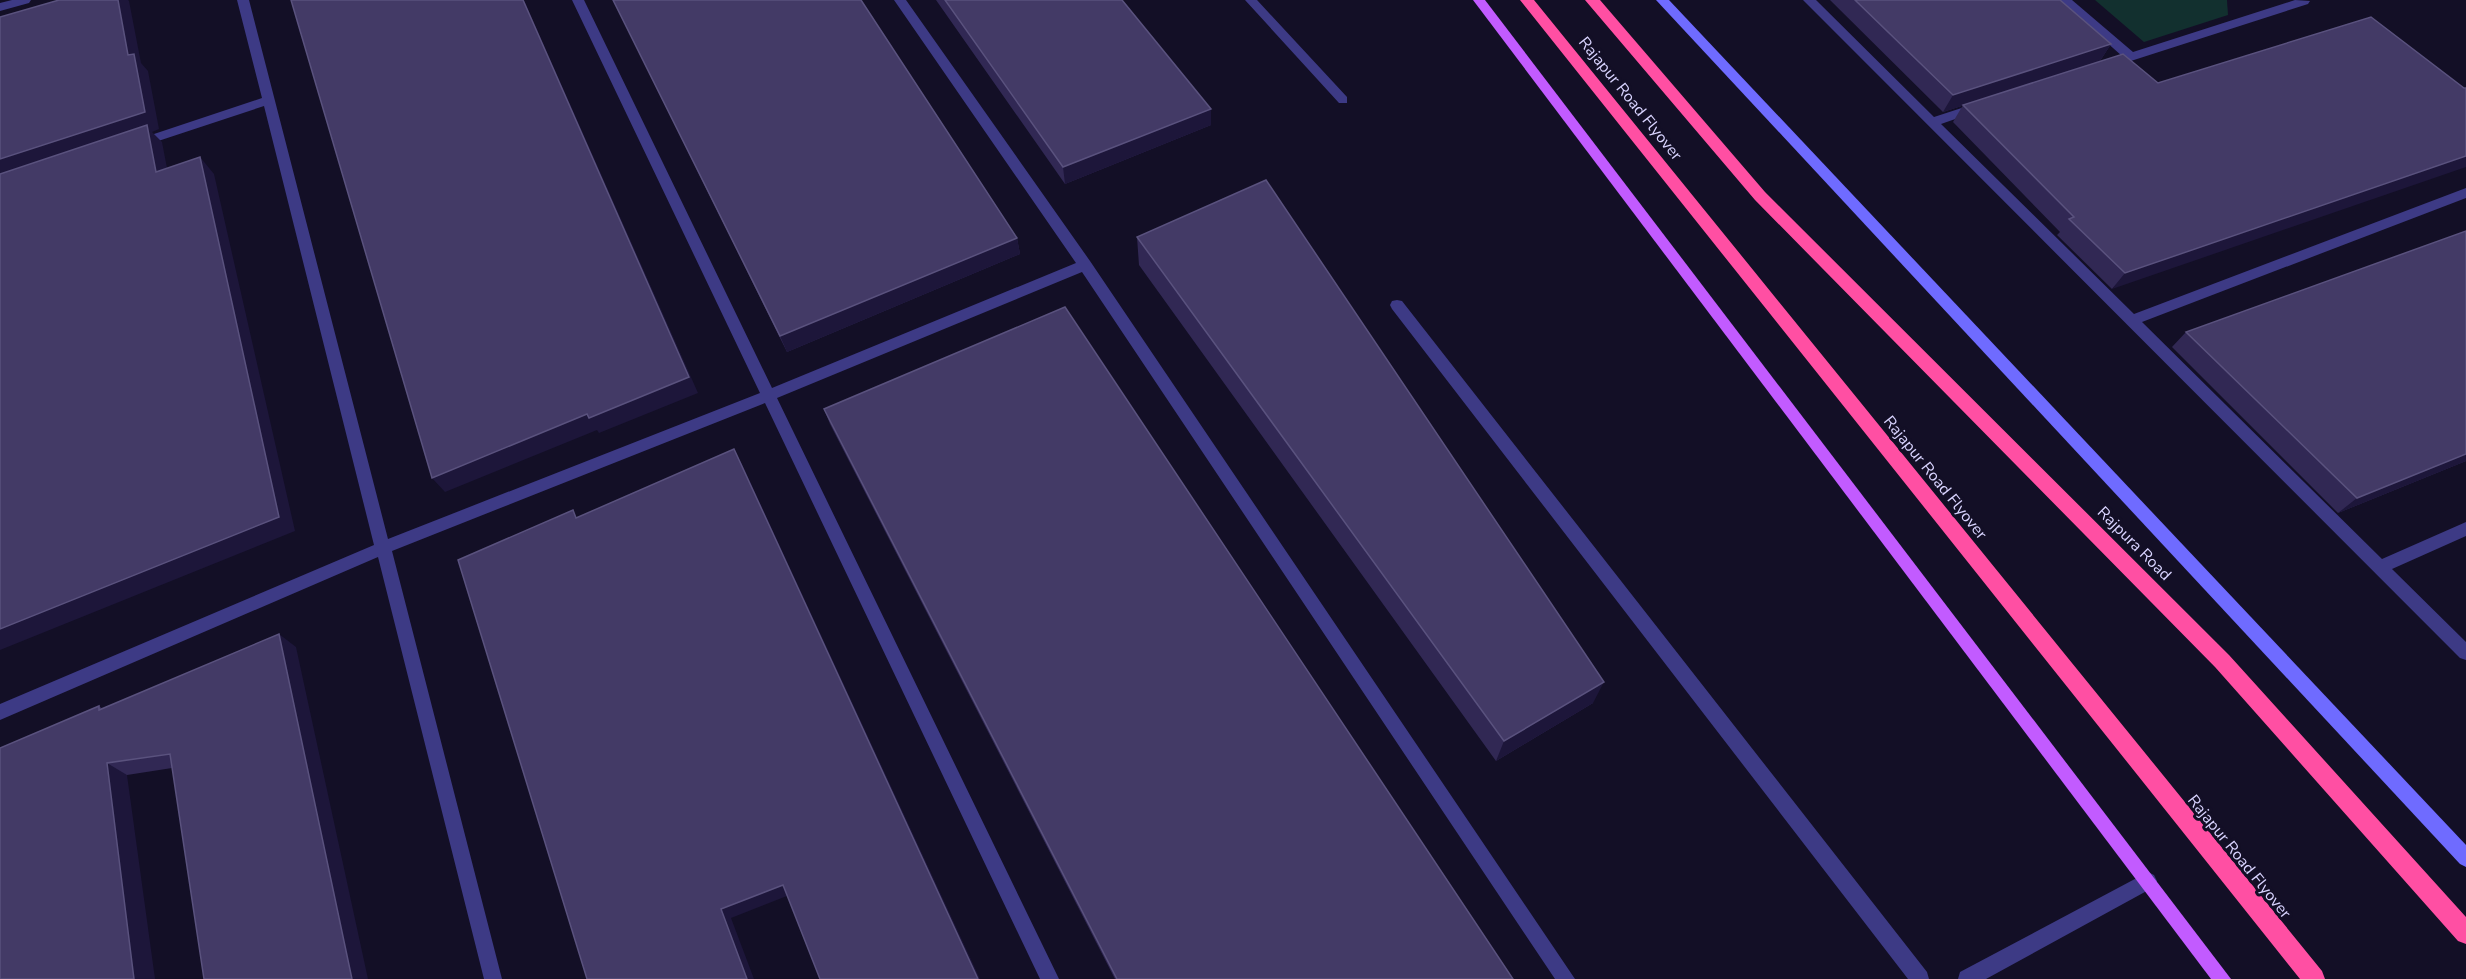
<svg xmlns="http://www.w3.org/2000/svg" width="2466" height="979" font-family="'Nunito Sans',sans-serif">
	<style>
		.green { fill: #12302f }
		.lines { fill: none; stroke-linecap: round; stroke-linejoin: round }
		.street { fill: #3d3a85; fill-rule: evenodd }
		.secondary { fill: #6f6bff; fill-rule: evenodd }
		.primary { fill: #c25bff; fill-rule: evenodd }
		.highway { fill: #ff4fa3; fill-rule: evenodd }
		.wall { fill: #312854 }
		.shaded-wall { fill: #1d163a }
		.building { fill: #433a66; stroke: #5a527e; stroke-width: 1.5 }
		.labels { text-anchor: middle; stroke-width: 6; stroke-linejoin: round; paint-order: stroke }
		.street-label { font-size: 16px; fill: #d9d4ff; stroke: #130f26 }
	</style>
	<rect width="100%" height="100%" fill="#130f26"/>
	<path class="green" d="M2095,0H2227L2228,15L2144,42Z"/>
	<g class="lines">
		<path class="street" d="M12,0H31L29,3L0,11V3Z
			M237,0H249L388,539L760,393L572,0H584L772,388L1076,263L894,0H906L1090,261L1575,979H1555L1082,272L777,398L1059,979H1040L765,403L392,551L502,979H484L378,557L0,720V704L374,545L264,106L140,147L134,143L136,140L262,98Z
			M1245,0H1257L1347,97V103H1339Z
			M1803,0H1816L1934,117L1977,103L1981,104V110L1941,124L2134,314L2466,188V198L2142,322L2382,559L2466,522V536L2392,569L2466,642V660L2460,658Z
			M2059,0H2072L2133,52L2295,0L2310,1L2308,4L2109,68L2105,67V61L2122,56Z
			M1397,300L1402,301L1927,972L1929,979H1908L1392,309L1390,305L1392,301Z
			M2148,872L2154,875L2157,881L2154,887L1986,979H1958L1960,972Z"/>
		<path class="secondary" d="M1656,0H1669L2466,845V867L2460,864Z"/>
		<path class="primary" d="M1473,0H1485L2231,979H2211Z"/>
		<path class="highway" d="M1520,0H1534L2322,971L2325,979H2300Z
			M1585,0H1600L1765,192L2229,655L2466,917V944L2458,941L2215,667L1755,200Z"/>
	</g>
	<path class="wall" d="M613,0H861L1017,238L1020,254L787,352Z
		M936,0H1122L1211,109V125L1065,184Z
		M1830,0H2060L2111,44L2100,61L1943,112Z
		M2371,17L2112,289L2057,235L2060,232L1953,122L1963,105L2158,83Z
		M1137,237L1593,703L1496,761L1139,265Z
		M2186,332L2466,461L2338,513L2172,347Z
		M824,409L1513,979H1115L830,424Z
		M296,647L172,768L127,775L0,979L99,706L103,709Z"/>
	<path class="shaded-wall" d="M118,0H128L129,1L141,63L148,71L159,129L152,132L162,142L171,189L0,182V159L128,55Z
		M523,0H524L698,393L599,433L597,430L445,492L432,478Z
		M2111,44L2100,61L1943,112L1953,95Z
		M1211,109V125L1065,184L1063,167Z
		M2466,156V167L2112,289L2125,273Z
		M200,157L214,174L295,531L0,650V629Z
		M1017,238L1020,254L787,352L780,336Z
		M734,449L742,464L980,979H978Z
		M2466,454V461L2338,513L2357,498Z
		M279,634L296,647L368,979H352Z
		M1604,682L1593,703L1496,761L1504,741Z
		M107,763L127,775L155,979H134Z
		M783,885L792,894L731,918L754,979H747L721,909Z"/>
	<path class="building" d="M59,0H118L128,55L134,54L145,112L0,159V17Z
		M291,0H523L689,377L589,418L587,414L432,478Z
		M613,0H861L1017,238L780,336Z
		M945,0H1122L1211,109L1063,167Z
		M1855,0H2060L2111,44L1953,95Z
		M2371,17L2464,88H2466V156L2125,273L2069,219L2074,217L1963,105L2123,54L2158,83Z
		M147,125L156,172L200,157L279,517L0,629V174Z
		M1266,180L1604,682L1504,741L1137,237Z
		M2466,231V454L2357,498L2186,332Z
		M1065,307L1513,979H1117L824,409Z
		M734,449L978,979H820L783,885L721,909L747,979H587L458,560L573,510L576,518Z
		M279,634L352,979H204L170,754L107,763L134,979H0V748L99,706V710Z"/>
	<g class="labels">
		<g class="street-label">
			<text transform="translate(1631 98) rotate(51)" y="6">Rajapur Road Flyover</text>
			<text transform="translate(1936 477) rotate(51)" y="6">Rajapur Road Flyover</text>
			<text transform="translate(2135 543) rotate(45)" y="6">Rajpura Road</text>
			<text transform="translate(2240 856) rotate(51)" y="6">Rajapur Road Flyover</text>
		</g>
	</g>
</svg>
